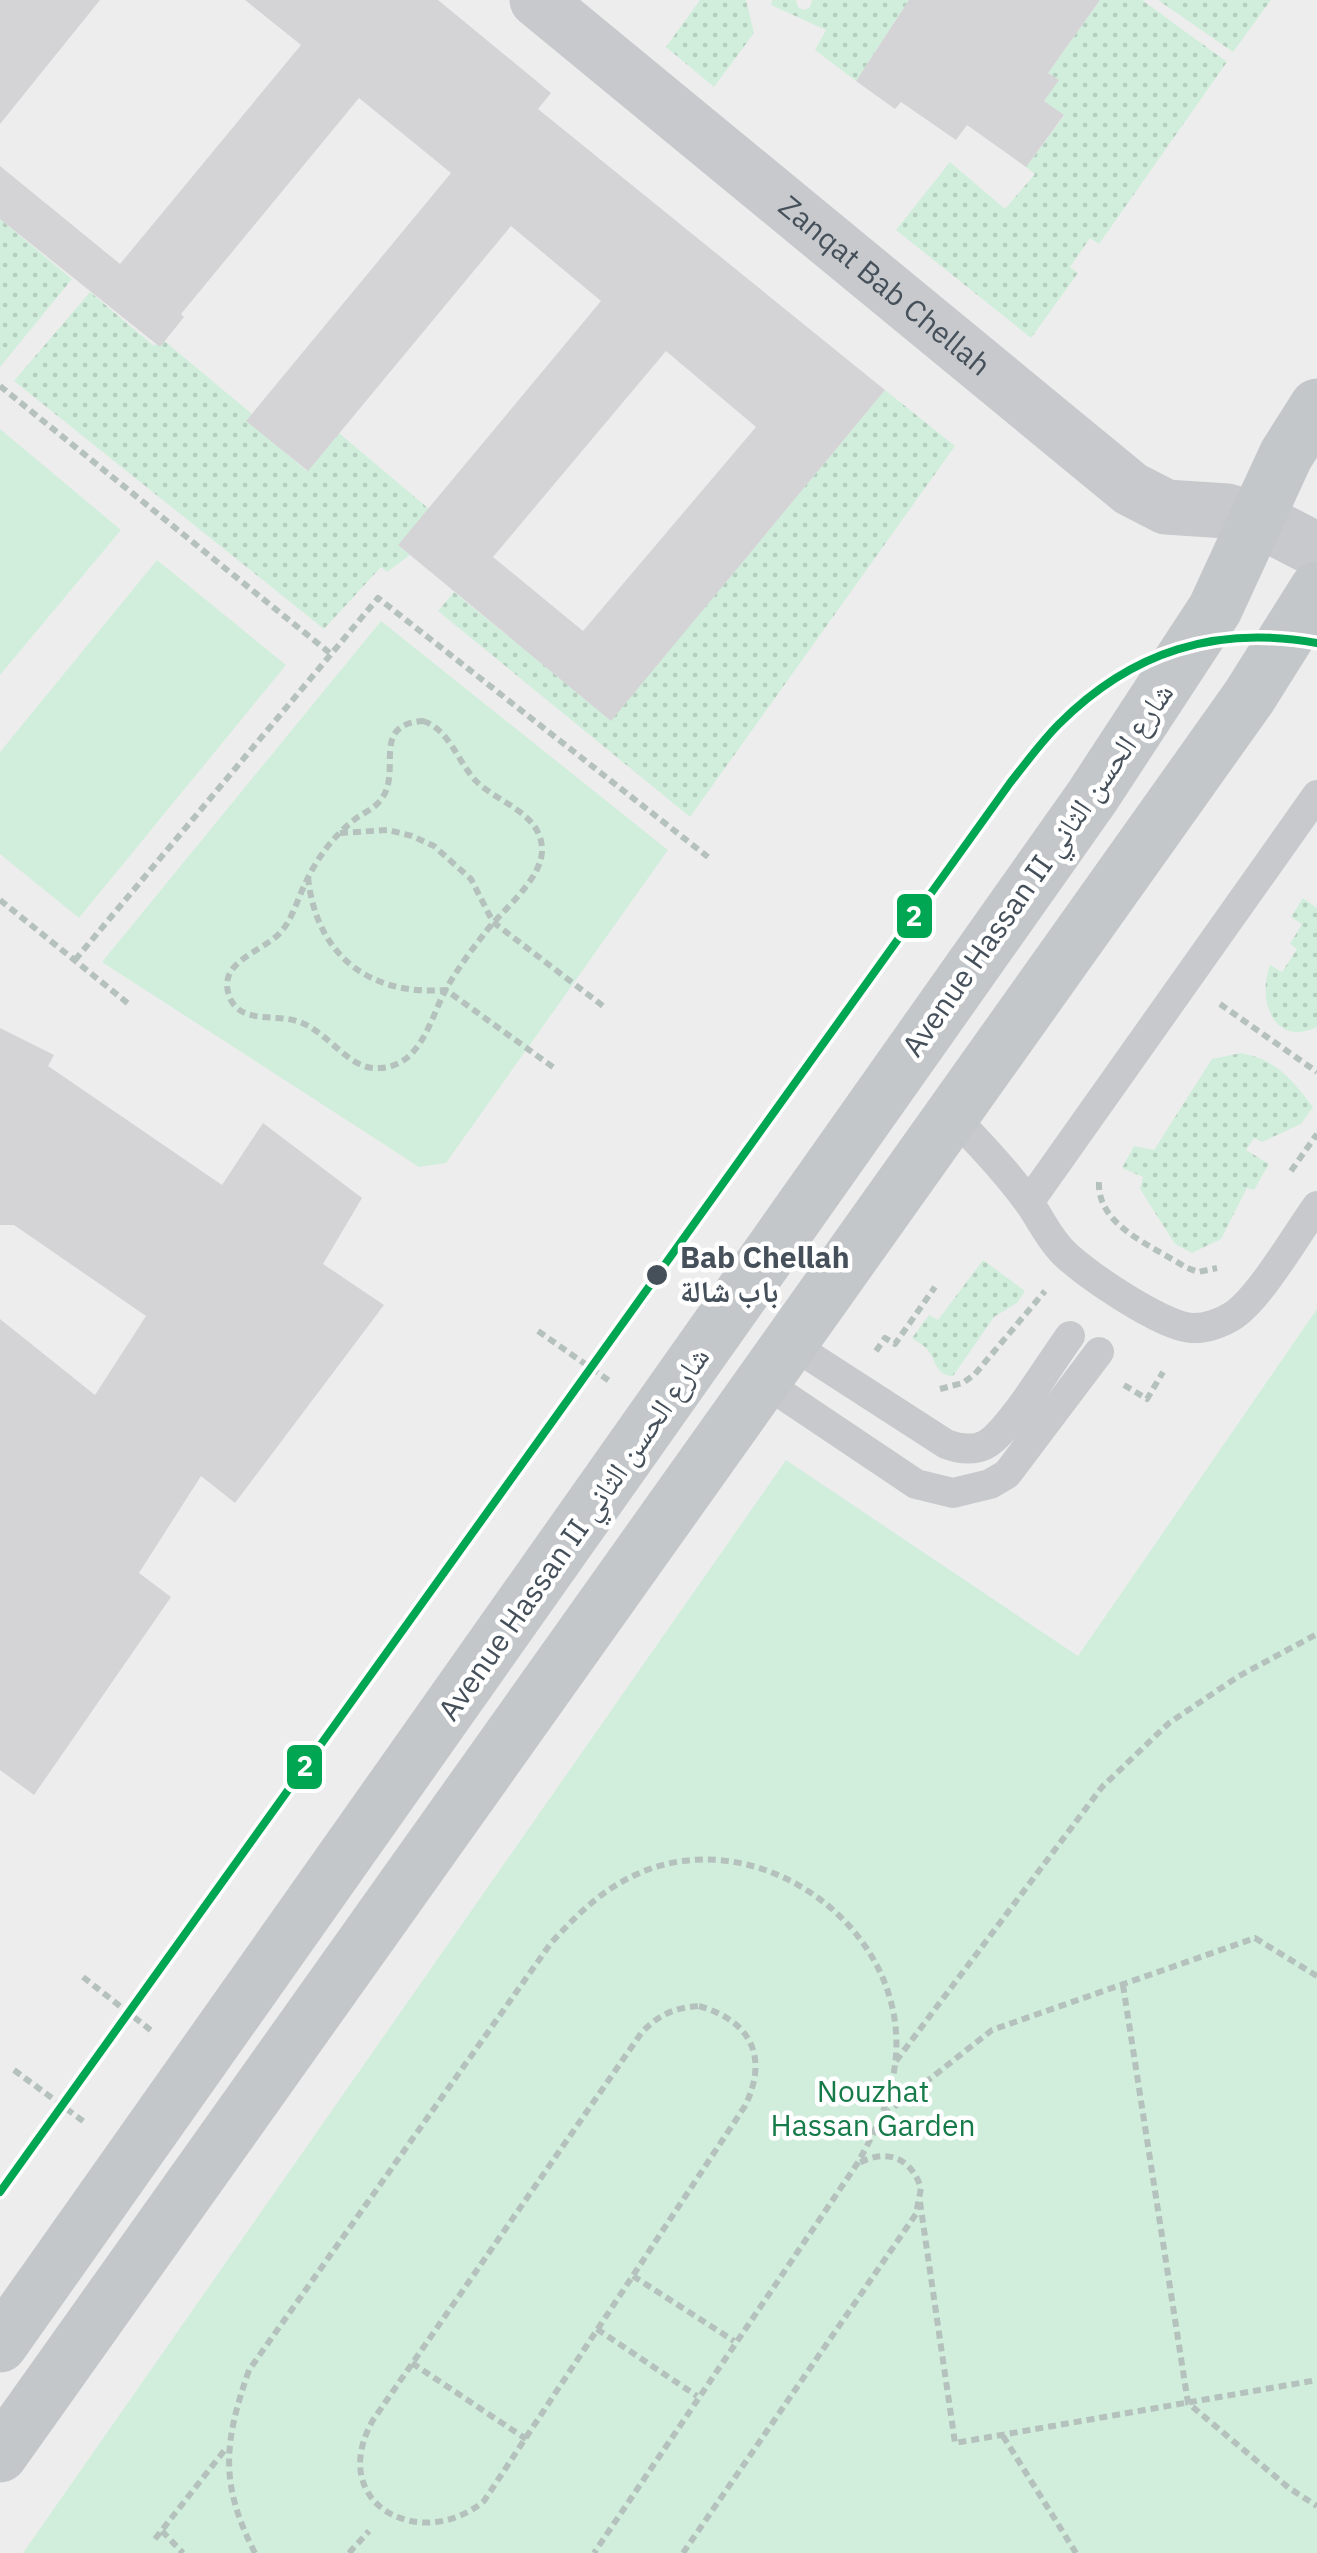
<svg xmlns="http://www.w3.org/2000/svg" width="1317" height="2553" font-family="'IBM Plex Sans','Noto Naskh Arabic',sans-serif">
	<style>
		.grass { fill: url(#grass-dots) }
		.park { fill: #d1eedc }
		.building { fill: #d4d4d6; fill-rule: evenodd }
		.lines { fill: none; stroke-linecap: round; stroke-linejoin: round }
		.path { stroke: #b5c1bd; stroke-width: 6; stroke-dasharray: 8 5; stroke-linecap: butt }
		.lane { stroke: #c7c9cc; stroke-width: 30 }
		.street { stroke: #c7c9cc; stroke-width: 55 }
		.primary { stroke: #c4c7ca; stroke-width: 55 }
		.tram-1-casing { stroke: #fff; stroke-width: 15 }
		.tram-1 { stroke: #00a651; stroke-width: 8 }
		.stop-dot { fill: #45505a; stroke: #fff; stroke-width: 4 }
		.labels { text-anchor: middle; stroke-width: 9; stroke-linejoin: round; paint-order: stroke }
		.street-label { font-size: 30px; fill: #45505a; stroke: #fff }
		.stop-label { font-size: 30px; font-weight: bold; fill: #45505a; stroke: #fff; text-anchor: start }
		.park-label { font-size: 30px; fill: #167b49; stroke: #fff }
		.line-badge { stroke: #fff; stroke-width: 4 }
		.badge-label { font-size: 28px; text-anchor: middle; font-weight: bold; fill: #fff }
	</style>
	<defs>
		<pattern id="grass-dots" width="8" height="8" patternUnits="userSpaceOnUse" patternTransform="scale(2.5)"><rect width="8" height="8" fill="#d1eedc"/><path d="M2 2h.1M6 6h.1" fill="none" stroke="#b5cebf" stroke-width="1.8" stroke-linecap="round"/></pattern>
	</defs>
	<rect width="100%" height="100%" fill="#eeeded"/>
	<path class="grass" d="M700,0H746L754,33L714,87L666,47Z
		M772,0H796L798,7L804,10L810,7L812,0H909L856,81L815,50L826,30L771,5Z
		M1100,0H1142L1227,62L1099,244L1090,238L1070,267L1078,273L1031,338L896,230L950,162L1005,209L1035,174L1026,167L1064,116L1044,101L1058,80L1048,73Z
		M1158,0H1271L1233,52Z
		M0,219L72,279L0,367Z
		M90,292L154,346L161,338L252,414L247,421L307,471L339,433L429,509L398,545L410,555L387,572L381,567L324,629L14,381Z
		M885,390L955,446L690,817L438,611L454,592L611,720Z
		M1303,898L1317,908V1027C1273,1048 1257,999 1270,965L1282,972L1297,949L1290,944L1302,924L1291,917Z
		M1241,1053C1276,1059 1292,1080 1313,1107L1301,1124L1262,1142L1254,1138L1246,1150L1269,1164L1254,1190L1247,1188L1221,1239L1192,1253L1175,1244L1140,1189L1143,1177L1122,1168L1134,1146L1154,1150L1212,1059Z
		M983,1260L1025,1291L1017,1303L994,1317L953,1376C934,1375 937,1360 926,1348C922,1344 917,1342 912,1338L929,1315L938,1320Z"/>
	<path class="park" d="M0,429L121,530L0,675Z
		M157,560L286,665L79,918L0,854V752Z
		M381,621L668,850L446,1163L419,1167L102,962Z
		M1317,1309V2553H23L786,1460L1078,1656Z"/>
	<path class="building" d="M0,0H100L0,124Z
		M245,0H438L551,93L538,109L885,390L611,721L398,545L601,301L511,226L308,471L246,421L451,173L359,98L181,314L184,317L160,347L0,219V166L120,264L301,45ZM666,351L756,427L583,631L493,557Z
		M909,0H1100L1048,73L1059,80L1044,101L1064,115L1026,167L967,125L956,140L901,102L895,109L856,81Z
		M0,1028L54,1055L48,1066L222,1185L263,1123L362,1198L323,1264L384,1305L235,1503L201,1476L139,1573L171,1597L34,1795L0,1770V1319L95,1395L146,1316L14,1225H0Z"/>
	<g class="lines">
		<path class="path" d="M0,386L331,654
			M423,721C450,730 457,761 476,781C498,803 541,813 542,849C543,879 501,911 484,934C470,952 456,971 445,991C434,1012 427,1040 408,1057C401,1063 390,1068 380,1068C348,1071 329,1031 297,1021C275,1014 241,1024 230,998C215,962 261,953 280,933C290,922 295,907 301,893C313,864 329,840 354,820C361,814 372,810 378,803C406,775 367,725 423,721Z
			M340,833L388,830L412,836L434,846L471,879L493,922L603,1006
			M308,877C316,955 369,996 446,990L557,1070
			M0,900L130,1005
			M75,960L378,598L708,857
			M1220,1004L1317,1072
			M1291,1171L1317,1134
			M1099,1182C1097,1226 1153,1246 1185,1267L1198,1272L1217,1268
			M538,1331L611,1382
			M876,1351L885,1338L895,1344L935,1287
			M1124,1385L1147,1399L1163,1372
			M940,1389L963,1383L975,1374L1045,1291
			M83,1977L153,2032
			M1123,1985L1188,2403L1289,2488L1317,2506
			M699,2006C751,2021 769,2057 745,2106L484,2501C422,2553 325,2505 373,2420L642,2032C660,2014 674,2008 699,2006Z
			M896,2061L1102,1787L1169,1723L1239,1676L1317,1634
			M14,2070L87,2124
			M884,2115L992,2030L1255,1938L1317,1976
			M920,2202L955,2443L1317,2380
			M633,2276L734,2341
			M597,2329L697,2396
			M412,2363L526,2439
			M1003,2436L1076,2553
			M162,2531L183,2553
			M155,2539L227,2447
			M255,2553C219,2483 224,2442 249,2370L551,1943C576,1916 599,1892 633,1876C756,1816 913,1929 895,2065C890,2102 875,2132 857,2164L594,2553
			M349,2553L369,2531
			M683,2553L916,2214L921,2188C911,2158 888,2148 859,2163"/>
		<path class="lane" d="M951,1114C977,1141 1004,1169 1027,1200C1039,1216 1047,1235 1061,1250C1081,1272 1162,1326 1191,1328C1205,1329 1222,1323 1234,1315C1261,1296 1296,1235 1317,1206
			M1029,1202L1317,795
			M788,1342L946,1444C959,1449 972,1451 985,1445C1008,1434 1052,1360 1070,1336
			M761,1380L916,1484L953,1493L990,1484L1007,1474L1099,1352"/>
		<path class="street" id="s1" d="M537,0L1131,489L1166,507L1227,511L1257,519L1317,550"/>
		<path class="primary" d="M0,2345L1092,797L1215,609L1286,455L1317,406
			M0,2455L1249,697L1317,589"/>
		<g class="tram-1-casing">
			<path id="tram-1" d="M0,2192L1010,783C1026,763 1041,742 1059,724C1132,651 1216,625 1317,643"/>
		</g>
		<use href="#tram-1" class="tram-1"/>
	</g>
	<circle class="stop-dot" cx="657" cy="1275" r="12"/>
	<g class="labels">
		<g class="street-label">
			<text dy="10" stroke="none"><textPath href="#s1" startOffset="450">Zanqat Bab Chellah</textPath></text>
			<text transform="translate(1038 870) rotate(-55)" y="10">Avenue Hassan II شارع الحسن الثاني</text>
			<text transform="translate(574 1534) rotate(-55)" y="10">Avenue Hassan II شارع الحسن الثاني</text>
		</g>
		<g class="stop-label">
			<text x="680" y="1268">Bab Chellah<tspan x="680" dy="34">باب شالة</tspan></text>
		</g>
		<g class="park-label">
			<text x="873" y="2102">Nouzhat<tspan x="873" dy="34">Hassan Garden</tspan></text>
		</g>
	</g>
	<g class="line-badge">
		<rect x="895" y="892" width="39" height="48" rx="10" fill="#00a651"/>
		<rect x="285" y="1743" width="39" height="48" rx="10" fill="#00a651"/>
	</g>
	<g class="badge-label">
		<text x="914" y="926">2</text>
		<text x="305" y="1776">2</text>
	</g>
</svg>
